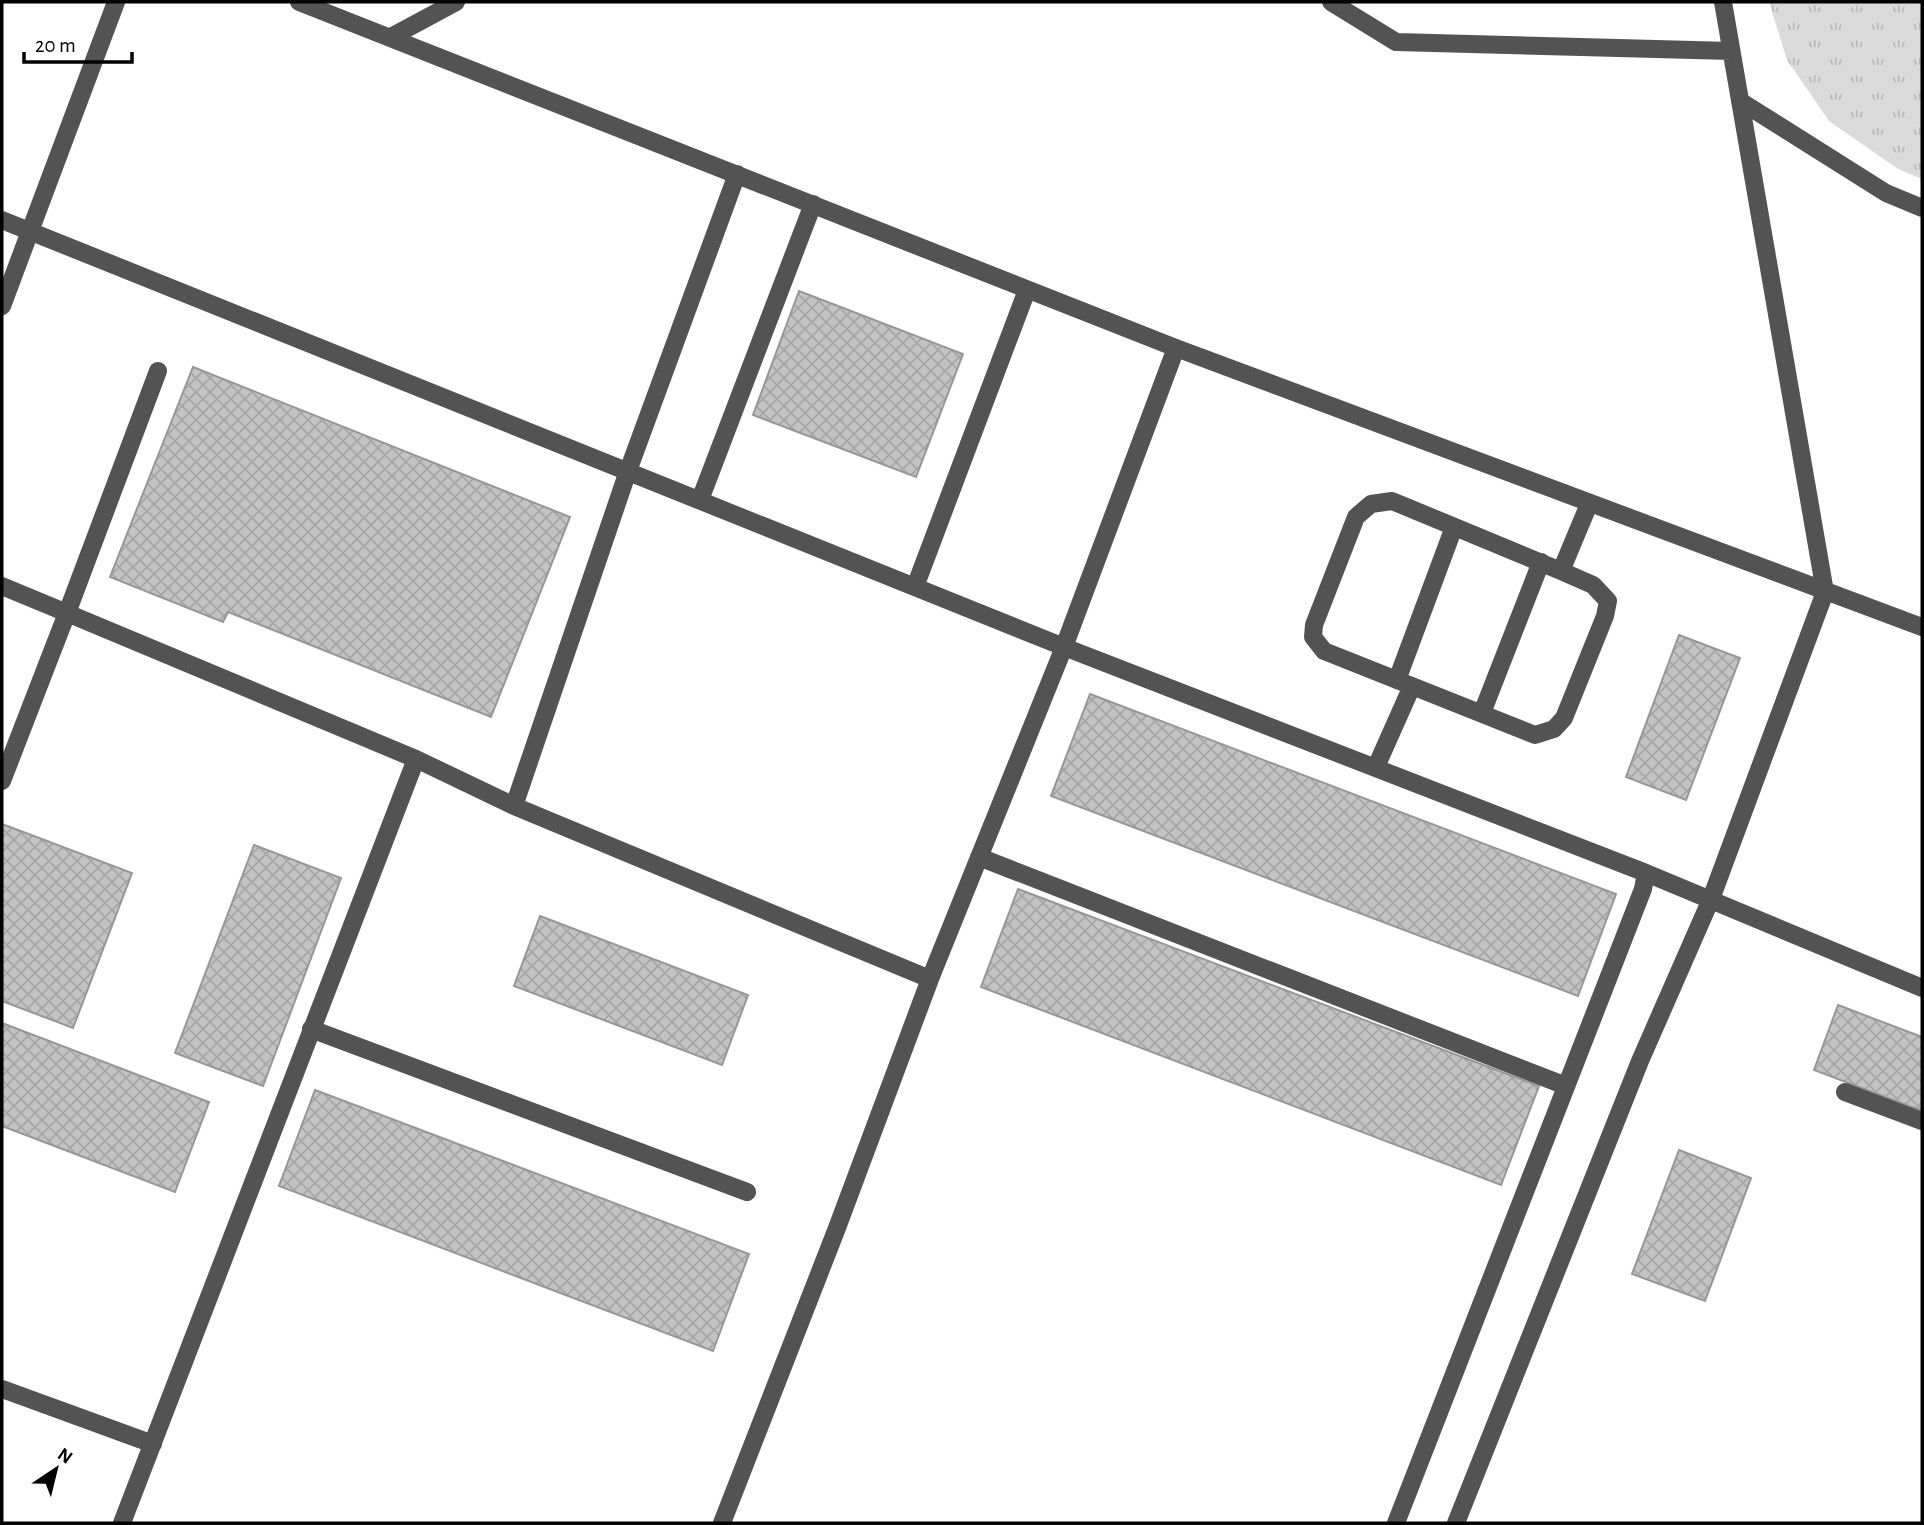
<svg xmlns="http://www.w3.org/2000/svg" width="1924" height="1525" font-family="'Alegreya Sans',sans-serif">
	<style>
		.grass { fill: url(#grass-tufts) }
		.building { fill: url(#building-cross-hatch); stroke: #979797; stroke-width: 2 }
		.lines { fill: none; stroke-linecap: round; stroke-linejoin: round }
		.minor { stroke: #535353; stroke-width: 18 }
	</style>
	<defs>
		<pattern id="grass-tufts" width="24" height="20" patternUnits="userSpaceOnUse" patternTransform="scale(1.75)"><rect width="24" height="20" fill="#dadada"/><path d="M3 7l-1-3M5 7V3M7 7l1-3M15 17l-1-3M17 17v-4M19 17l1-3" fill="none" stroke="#b9b9b9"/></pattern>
		<pattern id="building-cross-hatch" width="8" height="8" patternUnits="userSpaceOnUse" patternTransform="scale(1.75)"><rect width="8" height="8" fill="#c3c3c3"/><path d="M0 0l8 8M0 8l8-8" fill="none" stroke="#a6a6a6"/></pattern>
	</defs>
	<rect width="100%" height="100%" fill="#fff"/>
	<path class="grass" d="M1769,2H1922V179L1898,169L1829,121L1787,60Z"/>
	<path class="building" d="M799,291L963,354L916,477L753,415Z
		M193,367L570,517L491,717L228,612L223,622L110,577Z
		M1679,635L1740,658L1686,800L1626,777Z
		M1090,694L1616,894L1578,996L1051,796Z
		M2,824L132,873L73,1028L2,1001Z
		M254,845L341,878L263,1086L175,1053Z
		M1018,889L1539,1086L1501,1185L981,987Z
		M540,916L748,995L722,1065L514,986Z
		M1838,1005L1922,1037V1111L1814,1070Z
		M2,1023L209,1102L175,1192L2,1126Z
		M315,1090L749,1254L713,1351L279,1186Z
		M1679,1150L1751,1178L1705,1301L1632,1274Z"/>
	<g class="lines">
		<path class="minor" d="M299,2L1176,348L1922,627
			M1331,2L1396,42L1731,51
			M391,37L456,2
			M1740,101L1886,193L1922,208
			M2,220L1064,647L1646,873L1922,988
			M2,306L116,2
			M700,500L813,204
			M2,586L67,613L158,371
			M915,587L1027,290
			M1397,680L1454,527
			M1412,686L1535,735L1554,729L1564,718L1605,616L1608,601L1593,585L1561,571L1589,504
			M1482,713L1541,562
			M1376,767L1412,686L1324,651L1313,637L1314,625L1356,517L1371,504L1392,501L1561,571
			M2,781L67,613L416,759L514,806L930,979
			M514,806L628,471L737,174
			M979,857L1566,1086
			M311,1029L747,1192
			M1845,1092L1922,1121
			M2,1389L153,1444
			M122,1523L416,759
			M722,1523L837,1228L930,979L1064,647L1176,348
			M1396,1523L1643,889L1646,873
			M1456,1523L1640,1061L1711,899L1825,592L1723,2"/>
	</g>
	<rect width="1924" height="1525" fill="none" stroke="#000000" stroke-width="7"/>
	<g transform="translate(56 1469) rotate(35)" stroke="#ffffff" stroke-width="5" paint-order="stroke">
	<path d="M0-5L12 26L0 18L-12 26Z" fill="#000000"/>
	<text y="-10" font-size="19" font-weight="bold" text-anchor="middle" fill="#000000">N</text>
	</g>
	<path d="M24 52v10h108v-10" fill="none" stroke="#000000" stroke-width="3.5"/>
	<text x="35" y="52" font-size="21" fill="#000000" stroke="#ffffff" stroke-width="5" paint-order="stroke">20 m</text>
</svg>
